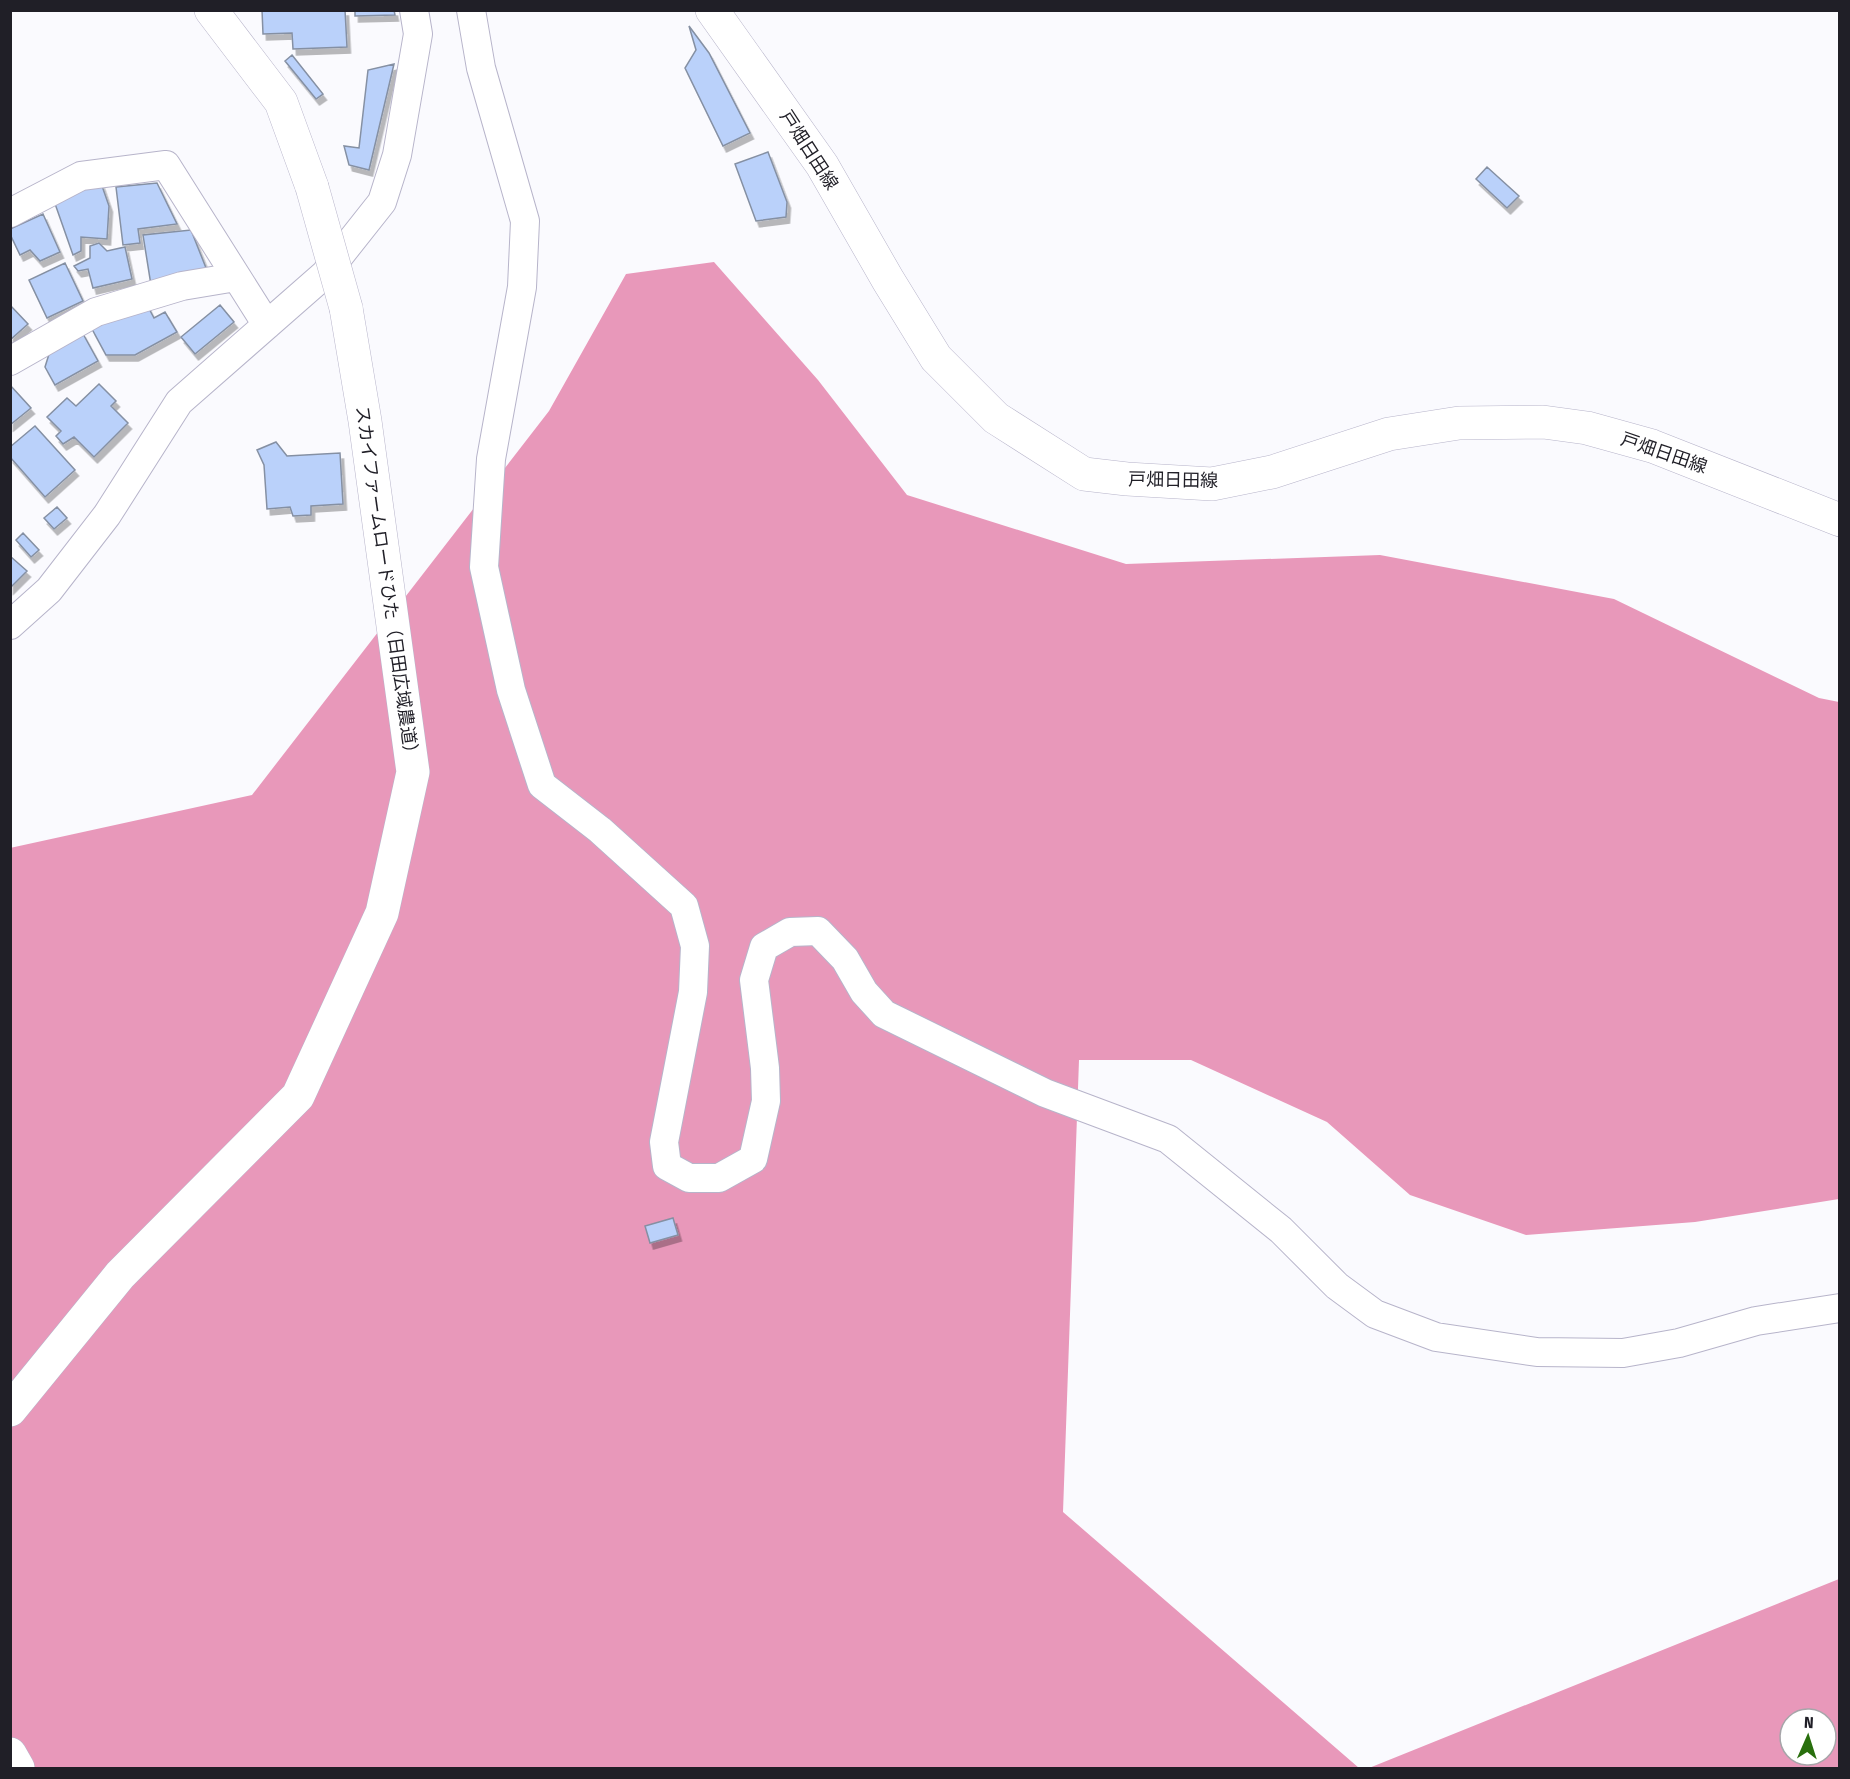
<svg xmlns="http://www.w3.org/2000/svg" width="1850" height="1779" font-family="'Fira Sans Condensed','Noto Sans JP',sans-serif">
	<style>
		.forest { fill: #e898ba; fill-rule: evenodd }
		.building { fill: #bad1fa; stroke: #8590a3; stroke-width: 1.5; filter: url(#shadow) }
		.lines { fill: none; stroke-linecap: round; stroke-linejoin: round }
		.minor-casing { stroke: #b7b4ca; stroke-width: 30 }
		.tertiary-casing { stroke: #b7b4ca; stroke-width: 34 }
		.secondary-casing { stroke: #b7b4ca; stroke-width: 34 }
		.minor { stroke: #fff; stroke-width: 28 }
		.tertiary { stroke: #fff; stroke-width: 33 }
		.secondary { stroke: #fff; stroke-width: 33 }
		.tertiary-bridge-casing { stroke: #b7b4ca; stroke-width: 34; stroke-linecap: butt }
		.tertiary-bridge { stroke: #fff; stroke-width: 33 }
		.labels { text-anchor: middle; stroke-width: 6; stroke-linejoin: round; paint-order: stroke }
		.street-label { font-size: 18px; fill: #201f27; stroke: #fff }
	</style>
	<defs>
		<filter id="shadow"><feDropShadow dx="3.5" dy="6" stdDeviation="0" flood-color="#0004"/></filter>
	</defs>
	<rect width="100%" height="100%" fill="#fafafe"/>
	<path class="forest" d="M714,262L818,380L907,495L1126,564L1380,555L1614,599L1819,698L1839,702V1199L1695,1222L1526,1235L1410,1195L1327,1122L1191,1060H1079L1063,1512L1359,1768H11L10,848L252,795L549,411L626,274Z
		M1839,1579V1768H1369ZM1790,1719H1826V1755H1790Z"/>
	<path class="building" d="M262,10H345L347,47L293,49L292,33L263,34Z
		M355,10H394L395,15L355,16Z
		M689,26L709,53L750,133L723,146L685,68L696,50Z
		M292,55L323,94L316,99L285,61Z
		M394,64L369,170L349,165L344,146L359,148L368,70Z
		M768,152L787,202L786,217L756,221L735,164Z
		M1487,167L1519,196L1507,208L1476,179Z
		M101,183L109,206L107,239L81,237V251L73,255L53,198Z
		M157,183L177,224L138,229L140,243L123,245L116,187Z
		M43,214L60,252L40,261L30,250L20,255L10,234V229Z
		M191,230L208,273L151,285L143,235Z
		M99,243L107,251L125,247L132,279L93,288L88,269L78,271L74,266L90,258V246Z
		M65,263L83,301L47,318L29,280Z
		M145,301L154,318L165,312L177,332L135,355H106L92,329Z
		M10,305L28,324L10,340Z
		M220,305L234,322L195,354L181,337Z
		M82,332L98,361L55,385L45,367L50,351Z
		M99,384L116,401L111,406L128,423L94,457L74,437L63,444L56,436L61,431L47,417L67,398L76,406Z
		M10,385L31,408L10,425Z
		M35,426L75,470L45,497L10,457V447Z
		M276,442L287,456L340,453L343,504L311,506V515L293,516L290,507L267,509L264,465L257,450Z
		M57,507L67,518L54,529L44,518Z
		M23,533L39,550L31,557L16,540Z
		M10,556L27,571L10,588Z
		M673,1218L678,1235L650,1243L645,1226Z"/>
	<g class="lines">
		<g class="minor-casing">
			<path id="minor" d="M471,10L481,68L525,221L522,287L491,459L484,567L511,690L542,785L600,830L684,906L695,946L693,992L664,1142L667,1166L689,1178H719L753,1159L766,1101L765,1068L754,980L764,947L790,932L818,931L845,959L864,992L884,1014L1045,1093L1168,1139L1281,1230L1337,1286L1375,1314L1436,1337L1537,1352L1623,1353L1679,1343L1756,1321L1840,1308
				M10,213L81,176L166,165L267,325
				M10,361L96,312L182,286L236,277
				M10,625L49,590L107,515L179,402L325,274L382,202L397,155L418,34L414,10"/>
		</g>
		<g class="tertiary-casing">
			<path id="tertiary" d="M211,10L281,102L312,187
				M10,1410L120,1275L298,1096L382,913L413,772L365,421L346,308
				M10,1754L18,1768"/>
		</g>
		<g class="secondary-casing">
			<path id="secondary" d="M712,10L822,165L888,280L936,358L996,418L1084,474L1127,479L1212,484L1272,472L1389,434L1459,423L1543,422L1587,428L1652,446L1840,520"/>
		</g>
		<use href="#minor" class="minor"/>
		<use href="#tertiary" class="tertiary"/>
		<use href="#secondary" class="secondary"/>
		<g class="tertiary-bridge-casing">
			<path id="tertiary-bridge" d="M312,187L346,308"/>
		</g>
		<use href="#tertiary-bridge" class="tertiary-bridge"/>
	</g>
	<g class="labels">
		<g class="street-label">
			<text transform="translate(809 150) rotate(57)" y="6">戸畑日田線</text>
			<text transform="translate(1664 453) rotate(19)" y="6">戸畑日田線</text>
			<text transform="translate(1173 480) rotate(1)" y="6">戸畑日田線</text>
			<text transform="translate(387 584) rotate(82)" y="6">スカイファームロードひた（日田広域農道）</text>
		</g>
	</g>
	<rect width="1850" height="1779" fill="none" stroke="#201f27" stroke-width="24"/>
	<g transform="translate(1808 1737) rotate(3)"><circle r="28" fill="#ffffff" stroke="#a6a5a9" stroke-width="1.5"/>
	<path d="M0-4.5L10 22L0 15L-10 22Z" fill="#296f0d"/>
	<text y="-9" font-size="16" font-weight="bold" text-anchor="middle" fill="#201f27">N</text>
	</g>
</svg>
